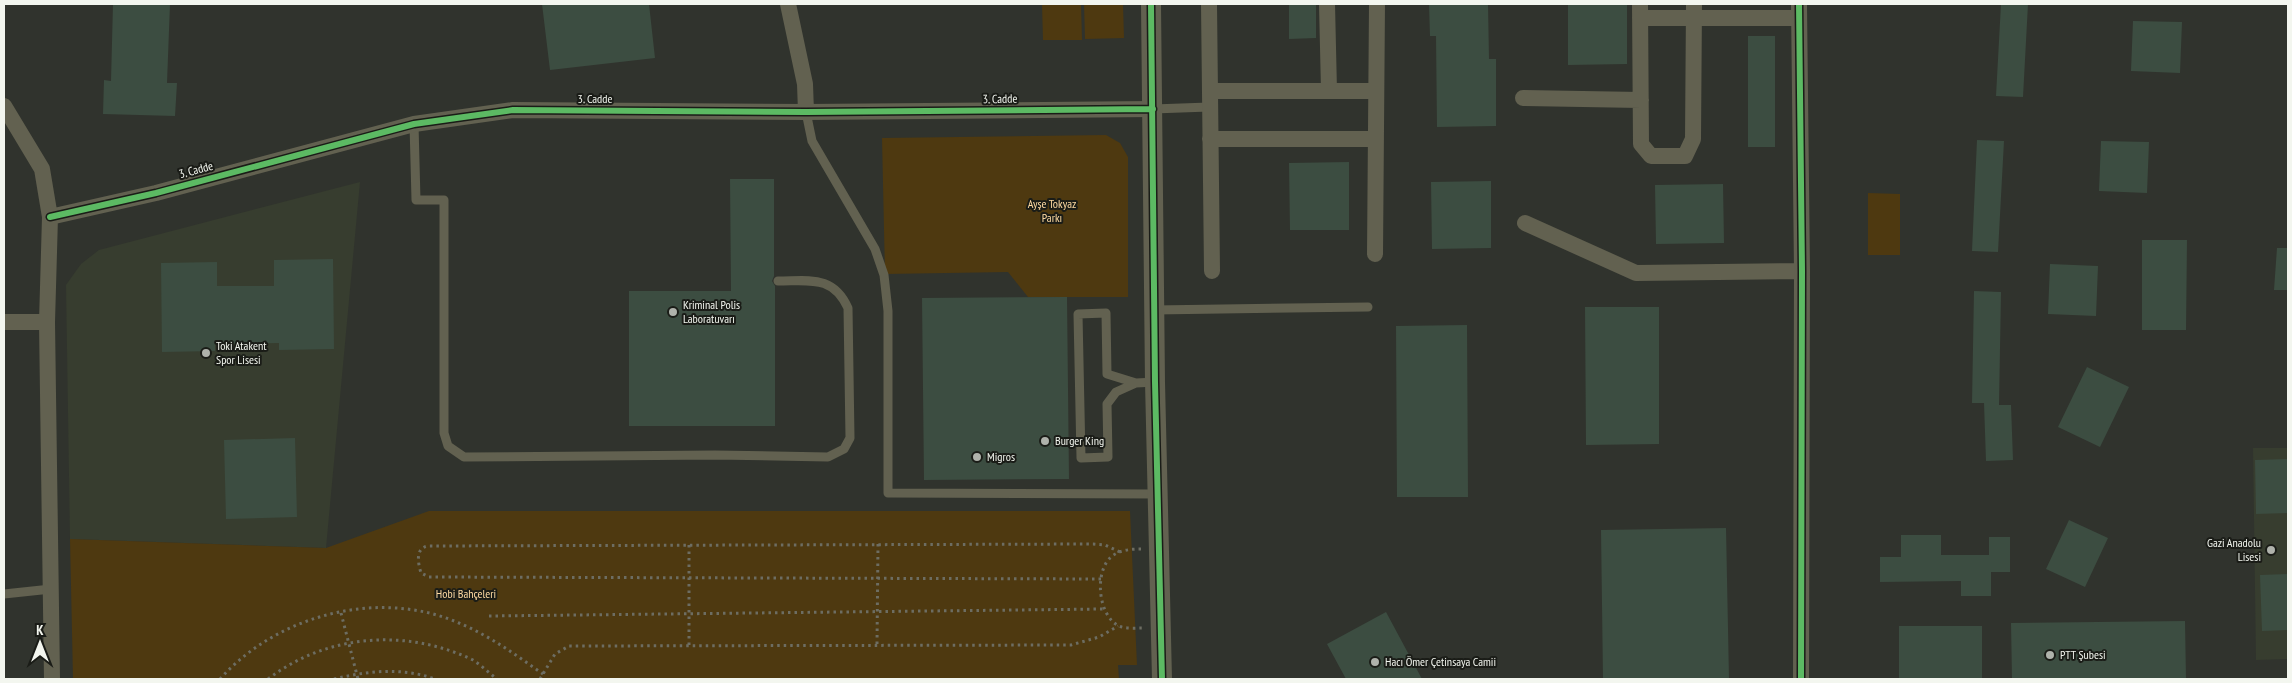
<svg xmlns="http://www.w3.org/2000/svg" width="2292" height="683" font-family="'PT Sans Narrow',sans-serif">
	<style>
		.built { fill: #373d2f }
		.green { fill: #4e3910 }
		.building { fill: #3c4d41 }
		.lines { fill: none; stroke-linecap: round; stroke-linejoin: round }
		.path { stroke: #6d6d62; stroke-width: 3; stroke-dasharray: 2.5 4; stroke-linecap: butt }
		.service { stroke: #626150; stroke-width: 9 }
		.minor { stroke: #626150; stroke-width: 16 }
		.tertiary { stroke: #626150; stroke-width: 20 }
		.cycleway-casing { stroke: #1a1c17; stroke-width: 9 }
		.cycleway { stroke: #5cba63; stroke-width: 6 }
		.poi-dot { fill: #afb2ab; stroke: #1a1c17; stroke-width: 2 }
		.labels { text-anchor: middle; stroke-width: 4; stroke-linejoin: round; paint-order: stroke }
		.street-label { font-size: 12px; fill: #f3f6ef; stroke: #1a1c17 }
		.park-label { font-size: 12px; fill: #fedaa2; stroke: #1a1c17 }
		.poi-label { font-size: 12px; fill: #f3f6ef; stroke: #1a1c17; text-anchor: start }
	</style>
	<rect width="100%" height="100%" fill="#30332d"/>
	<path class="built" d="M360,182L326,548L70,539L66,285L81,264L99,250Z
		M2253,448H2288V659L2256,660Z"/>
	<path class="green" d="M1042,4H1081L1082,40H1043Z
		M1084,4H1123L1124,38L1085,39Z
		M1106,135L1120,143L1128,157V297H1028L1008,272L885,274L882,138Z
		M1868,193L1900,194V255H1868Z
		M429,511H1130L1137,665H1118L1119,679H73L70,539L326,548Z"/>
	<path class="building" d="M113,4H170L167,83H177L175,116L103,114L104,80L111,81Z
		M542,4H649L655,58L550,70Z
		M1289,4H1316V38L1289,39Z
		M1429,4H1488L1489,59H1496V126L1437,127L1436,36H1430Z
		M1568,4H1627V64L1568,65Z
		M2001,4H2028L2023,97L1996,96Z
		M2133,21L2182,22L2180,73L2131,71Z
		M1748,36H1775V147H1748Z
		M1977,140L2004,141L1998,252L1972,251Z
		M2101,141L2149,142L2147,193L2099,191Z
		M1349,162V230H1290L1289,163Z
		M730,179H774V276L772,281L775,286V426H629V291H731Z
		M1491,181V248L1432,249L1431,182Z
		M1723,184L1724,243L1656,244L1655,185Z
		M2142,240H2187L2186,330H2142Z
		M2277,248H2288V290H2274Z
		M333,259L334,349L279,350V343L215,344V351L162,352L161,263L217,262V286H274V260Z
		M2050,264L2098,266L2096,316L2048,314Z
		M1974,291L2001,292L1999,405H2011L2013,460L1986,461L1984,403H1972Z
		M1067,297L1069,479L924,480L922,298Z
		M1585,307H1659V444L1586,445Z
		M1467,325L1468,497H1397L1396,326Z
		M2087,367L2129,387L2100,447L2058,427Z
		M295,438L297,517L226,519L224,440Z
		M2288,459V513L2256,514L2255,460Z
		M2069,520L2108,538L2085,587L2046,569Z
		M1726,528L1729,679H1603L1601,530Z
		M1901,535H1941V555H1989V537H2010V572H1991V596H1961V581L1880,582V557H1901Z
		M2288,574V630L2262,631L2260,575Z
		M1386,612L1422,679H1346L1327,644Z
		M2185,621L2186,679H2012L2011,623Z
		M1899,626H1982V679H1899Z"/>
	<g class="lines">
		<path class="path" d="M689,545V645
			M1141,549C1131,549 1119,550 1111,557C1094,572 1098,616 1119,626C1126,629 1135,628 1142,628
			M1101,579L429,577L421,573C418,563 415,548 428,546L1093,544L1105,545L1120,552
			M341,613L358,679
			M489,616L1104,609
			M877,644L878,544
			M220,679C277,615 379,588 459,623C490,636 516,655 543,674
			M268,679C327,634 406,628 473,660C481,665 489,673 497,679
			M334,679C367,671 402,667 435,679
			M540,679L555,654L569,646L1071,645L1099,637L1118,626"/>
		<path class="service" d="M1153,109L1209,107
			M806,112L812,141L875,249L884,275L888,311V493L1157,494
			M414,124L416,200H444V433L448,446L464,457L715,455L828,457L844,449L850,438L848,308C833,275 810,281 778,281
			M1154,310L1368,307
			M1136,383L1116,392L1107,404L1108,457L1081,458L1078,314L1106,313L1107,374L1136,383L1155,382
			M4,594L51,589"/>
		<path class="minor" d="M788,4L805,84L806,112
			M1209,4L1212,271
			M1327,4L1329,91
			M1640,4L1641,144L1651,156H1685L1693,139L1694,4
			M1799,4L1802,271L1801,679
			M1640,18H1799
			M1210,91H1376
			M1523,98L1641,100
			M4,106L42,169L50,217L47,322L52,679
			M1210,139H1376
			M50,217L156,193L414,124L513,110L806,112L1153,109
			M1525,223L1636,273L1802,271
			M1375,254L1377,4
			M4,322H47"/>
		<path class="tertiary" d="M1151,4L1155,382L1162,679"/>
		<g class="cycleway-casing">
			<path id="cycleway" d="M1151,4L1155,382L1162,679
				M1799,4L1802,271L1801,679
				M50,217L156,193L414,124L513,110L806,112L1153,109"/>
		</g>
		<use href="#cycleway" class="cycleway"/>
	</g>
	<g class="poi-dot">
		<circle cx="673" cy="312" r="5"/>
		<circle cx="206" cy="353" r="5"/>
		<circle cx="1045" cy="441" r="5"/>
		<circle cx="977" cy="457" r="5"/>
		<circle cx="2271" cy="550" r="5"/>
		<circle cx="2050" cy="655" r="5"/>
		<circle cx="1375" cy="662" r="5"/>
	</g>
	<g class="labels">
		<g class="street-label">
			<text x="595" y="103">3. Cadde</text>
			<text transform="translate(1000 99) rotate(-1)" y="4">3. Cadde</text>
			<text transform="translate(196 170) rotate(-15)" y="4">3. Cadde</text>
		</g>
		<g class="park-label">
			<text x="1052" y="208">Ayşe Tokyaz<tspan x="1052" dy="14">Parkı</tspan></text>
			<text x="466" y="598">Hobi Bahçeleri</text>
		</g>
		<g class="poi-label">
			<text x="683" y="309">Kriminal Polis<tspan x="683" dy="14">Laboratuvarı</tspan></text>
			<text x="216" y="350">Toki Atakent<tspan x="216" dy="14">Spor Lisesi</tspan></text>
			<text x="1055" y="445">Burger King</text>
			<text x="987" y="461">Migros</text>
			<text x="2261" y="547" text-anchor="end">Gazi Anadolu<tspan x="2261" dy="14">Lisesi</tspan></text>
			<text x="2060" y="659">PTT Şubesi</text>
			<text x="1385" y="666">Hacı Ömer Çetinsaya Camii</text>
		</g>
	</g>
	<rect width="2292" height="683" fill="none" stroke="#f3f6ef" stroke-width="10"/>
	<g transform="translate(40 643)" stroke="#1a1c17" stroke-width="4" paint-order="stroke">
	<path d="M0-4L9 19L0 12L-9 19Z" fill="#f3f6ef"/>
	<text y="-8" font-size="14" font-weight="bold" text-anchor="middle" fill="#f3f6ef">K</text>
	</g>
</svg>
